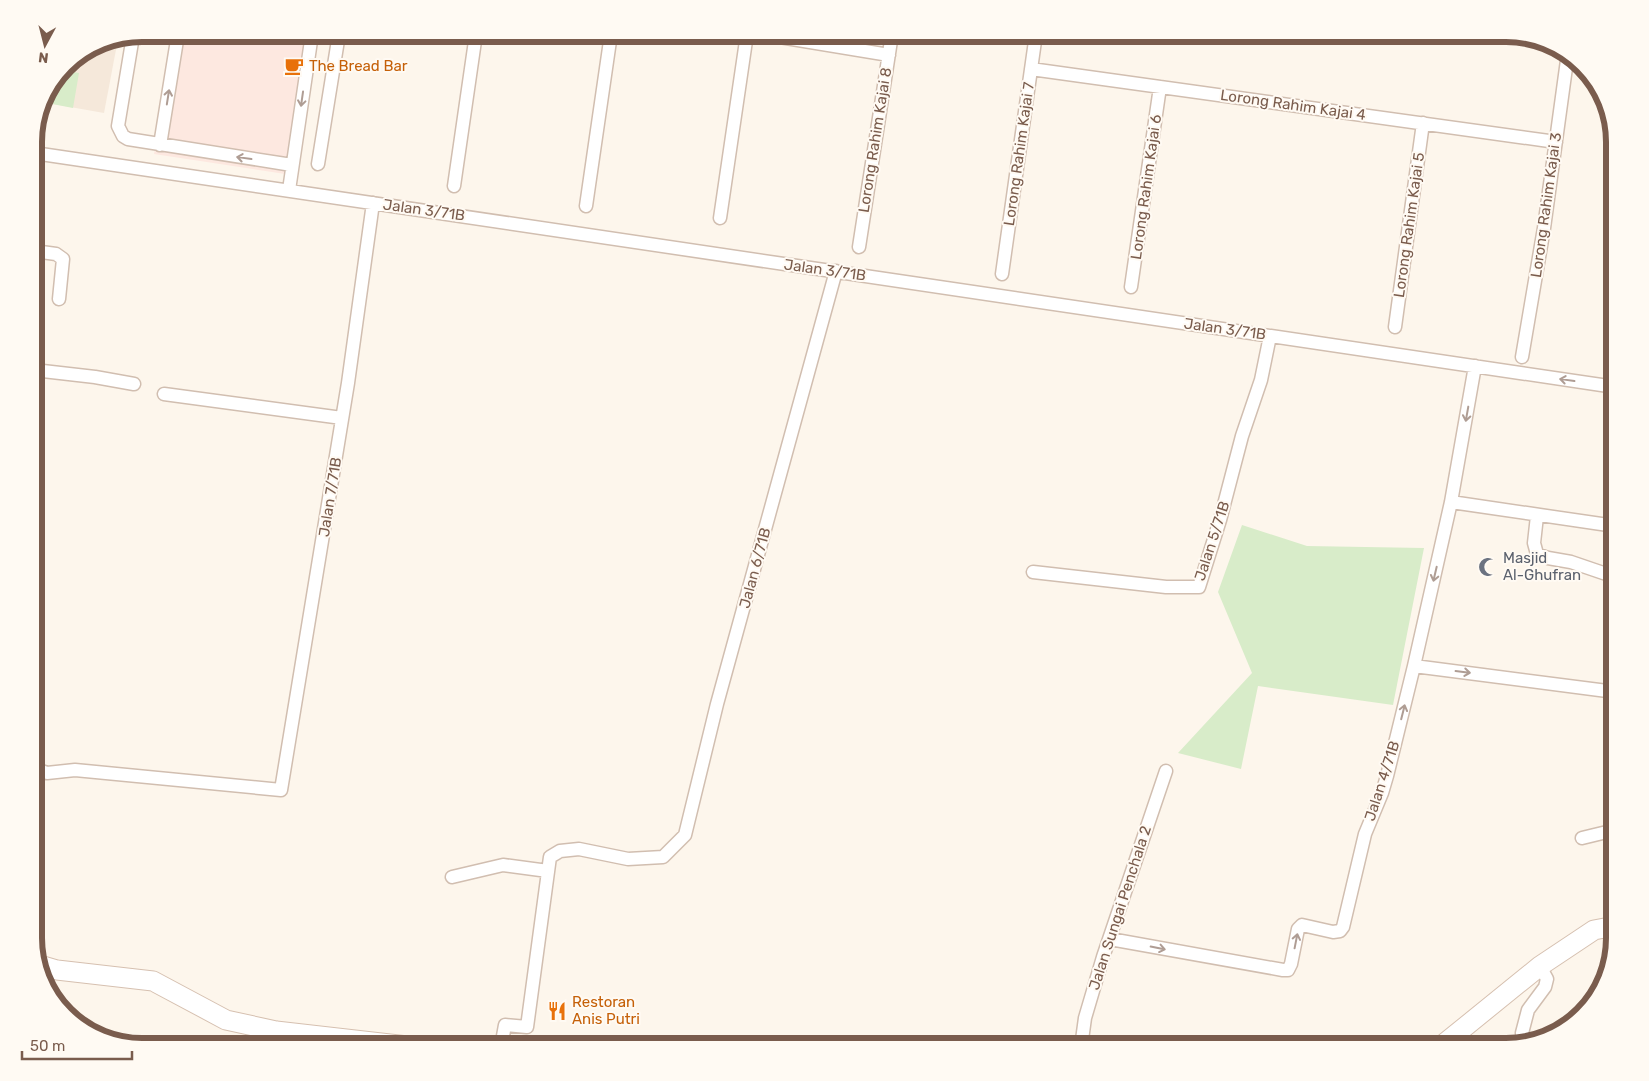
<svg xmlns="http://www.w3.org/2000/svg" width="1649" height="1081" font-family="Rubik,sans-serif">
	<style>
		.residential { fill: #f5e8da }
		.commercial { fill: #fde8e0 }
		.green { fill: #d8ecc9 }
		.lines { fill: none; stroke-linecap: round; stroke-linejoin: round }
		.street-casing { stroke: #d1beb0; stroke-width: 15 }
		.secondary-casing { stroke: #d6c0b0; stroke-width: 21 }
		.street { stroke: #fff; stroke-width: 12 }
		.secondary { stroke: #fff; stroke-width: 19 }
		.oneway { stroke: #af9d94 }
		.labels { text-anchor: middle; stroke-width: 4; stroke-linejoin: round; paint-order: stroke }
		.food-label { font-size: 15px; fill: #c56008; stroke: #fffaf3; text-anchor: start }
		.street-label { font-size: 15px; fill: #7a5c4d; stroke: #fffaf3 }
		.worship-label { font-size: 15px; fill: #5b616d; stroke: #fffaf3; text-anchor: start }
		.rim { fill: none; stroke: #7a5c4d; stroke-width: 6 }
	</style>
	<rect width="100%" height="100%" fill="#fdf6ec"/>
	<path class="residential" d="M118,39L104,113L42,102L66,65L101,42Z"/>
	<path class="commercial" d="M177,34H311L285,174L154,154Z"/>
	<path class="green" d="M62,70L79,73L73,108L42,102Z
		M1242,525L1307,546L1424,548L1393,705L1258,686L1241,769L1178,753L1252,673L1218,592Z"/>
	<g class="lines">
		<g class="street-casing">
			<path id="street" d="M761,34L889,55
				M133,36L118,126L123,136L128,139L292,165
				M1031,69L1556,142
				M160,145L178,34
				M34,153L1615,387
				M318,164L339,34
				M454,186L476,34
				M289,190L312,34
				M586,206L611,34
				M720,218L747,34
				M859,247L892,34
				M34,251L56,254L63,259L59,299
				M1002,274L1036,34
				M1131,287L1160,87
				M1395,327L1423,123
				M1522,357L1544,228L1568,53
				M34,370L95,377L134,384
				M164,394L342,418
				M1451,502L1615,526
				M1537,516L1534,543L1537,554L1548,558L1571,562L1615,577
				M1033,572L1166,587H1199L1220,520L1242,436L1261,380L1270,336
				M1414,666L1615,692
				M34,768L47,773L75,770L281,790L348,383L373,203
				M1582,838L1615,830
				M452,877L503,865L548,871
				M1110,939L1283,970H1288L1291,964L1298,929L1302,925L1333,932L1340,931L1343,927L1365,834L1382,793L1387,776L1414,666L1451,502L1475,366
				M1525,1042L1522,1033L1528,1010L1545,987L1547,979L1540,966
				M501,1047L505,1025L527,1027L550,857L560,851L579,849L628,859L663,857L685,835L717,704L836,271
				M1081,1047L1085,1018L1103,957L1166,771"/>
		</g>
		<g class="secondary-casing">
			<path id="secondary" d="M40,965L57,970L153,981L226,1020L276,1031L416,1047
				M1440,1047L1540,966L1594,930L1615,926"/>
		</g>
		<use href="#street" class="street"/>
		<use href="#secondary" class="secondary"/>
	</g>
	<defs><path id="oneway-shaft" d="M-6 0H5M1.5-3L5.5 0L1.5 3" fill="none" stroke-width="1.6" stroke-linecap="round" stroke-linejoin="round" transform="scale(1.25)"/></defs>
	<g class="oneway">
		<use href="#oneway-shaft" transform="translate(168 97) rotate(-81)"/>
		<use href="#oneway-shaft" transform="translate(302 99) rotate(98)"/>
		<use href="#oneway-shaft" transform="translate(244 158) rotate(-172)"/>
		<use href="#oneway-shaft" transform="translate(1567 380) rotate(-172)"/>
		<use href="#oneway-shaft" transform="translate(1467 414) rotate(100)"/>
		<use href="#oneway-shaft" transform="translate(1435 574) rotate(103)"/>
		<use href="#oneway-shaft" transform="translate(1463 672) rotate(7)"/>
		<use href="#oneway-shaft" transform="translate(1403 712) rotate(-76)"/>
		<use href="#oneway-shaft" transform="translate(1296 941) rotate(-79)"/>
		<use href="#oneway-shaft" transform="translate(1158 948) rotate(11)"/>
	</g>
	<defs>
		<g id="cafe-bare" transform="scale(1.5)"><path d="M-5.5-4.5H6V0H3Q3 3.5 0 3.5H-2.5Q-5.5 3.5-5.5 0ZM3-3.2v2h1.7v-2ZM-6 4.5H4V6H-6Z" fill="#e8710a" stroke="#fffaf3" stroke-width="2.5" paint-order="stroke"/></g>
		<g id="mosque-bare" transform="scale(1.5)"><path d="M3.5-4.9A6 6 0 1 0 3.5 4.9A5 5 0 1 1 3.5-4.9Z" fill="#6b7280" stroke="#fffaf3" stroke-width="2.5" paint-order="stroke"/></g>
		<g id="restaurant-bare" transform="scale(1.5)"><path d="M-5-6h1v4h1v-4h1v4h1v-4h1v5L-1.5 .5V6h-2V.5L-5-1ZM5-6V6H3V1.5H1.5Q1.5-4 5-6Z" fill="#e8710a" stroke="#fffaf3" stroke-width="2.5" paint-order="stroke"/></g>
	</defs>
	<g fill-rule="evenodd">
		<use href="#cafe-bare" x="294" y="66"/>
		<use href="#mosque-bare" x="1488" y="567"/>
		<use href="#restaurant-bare" x="557" y="1011"/>
	</g>
	<g class="labels">
		<g class="food-label">
			<text x="309" y="71">The Bread Bar</text>
			<text x="572" y="1007">Restoran<tspan x="572" dy="17">Anis Putri</tspan></text>
		</g>
		<g class="street-label">
			<text transform="translate(1293 105) rotate(8)" y="5">Lorong Rahim Kajai 4</text>
			<text transform="translate(875 140) rotate(-81)" y="5">Lorong Rahim Kajai 8</text>
			<text transform="translate(1019 154) rotate(-82)" y="5">Lorong Rahim Kajai 7</text>
			<text transform="translate(1146 187) rotate(-82)" y="5">Lorong Rahim Kajai 6</text>
			<text transform="translate(1546 205) rotate(-82)" y="5">Lorong Rahim Kajai 3</text>
			<text transform="translate(424 210) rotate(8)" y="5">Jalan 3/71B</text>
			<text transform="translate(1409 225) rotate(-82)" y="5">Lorong Rahim Kajai 5</text>
			<text transform="translate(825 270) rotate(8)" y="5">Jalan 3/71B</text>
			<text transform="translate(1225 329) rotate(8)" y="5">Jalan 3/71B</text>
			<text transform="translate(330 497) rotate(-81)" y="5">Jalan 7/71B</text>
			<text transform="translate(1212 541) rotate(-72)" y="5">Jalan 5/71B</text>
			<text transform="translate(755 568) rotate(-75)" y="5">Jalan 6/71B</text>
			<text transform="translate(1382 781) rotate(-72)" y="5">Jalan 4/71B</text>
			<text transform="translate(1120 908) rotate(-72)" y="5">Jalan Sungai Penchala 2</text>
		</g>
		<g class="worship-label">
			<text x="1503" y="563">Masjid<tspan x="1503" dy="17">Al-Ghufran</tspan></text>
		</g>
	</g>
	<path d="M0 0H1649V1081H0ZM142 42H1506A100 100 0 0 1 1606 142V938A100 100 0 0 1 1506 1038H142A100 100 0 0 1 42 938V142A100 100 0 0 1 142 42Z" fill="#fffaf3" fill-rule="evenodd"/>
	<path class="rim" d="M142 42H1506A100 100 0 0 1 1606 142V938A100 100 0 0 1 1506 1038H142A100 100 0 0 1 42 938V142A100 100 0 0 1 142 42Z"/>
	<g transform="translate(45 45) rotate(187)" stroke="#fffaf3" stroke-width="4" paint-order="stroke">
	<path d="M0-4L9 19L0 12L-9 19Z" fill="#7a5c4d"/>
	<text y="-8" font-size="14" font-weight="bold" text-anchor="middle" fill="#7a5c4d">N</text>
	</g>
	<path d="M22 1051v8h110v-8" fill="none" stroke="#7a5c4d" stroke-width="2.5"/>
	<text x="30" y="1051" font-size="15" fill="#7a5c4d" stroke="#fffaf3" stroke-width="4" paint-order="stroke">50 m</text>
</svg>
